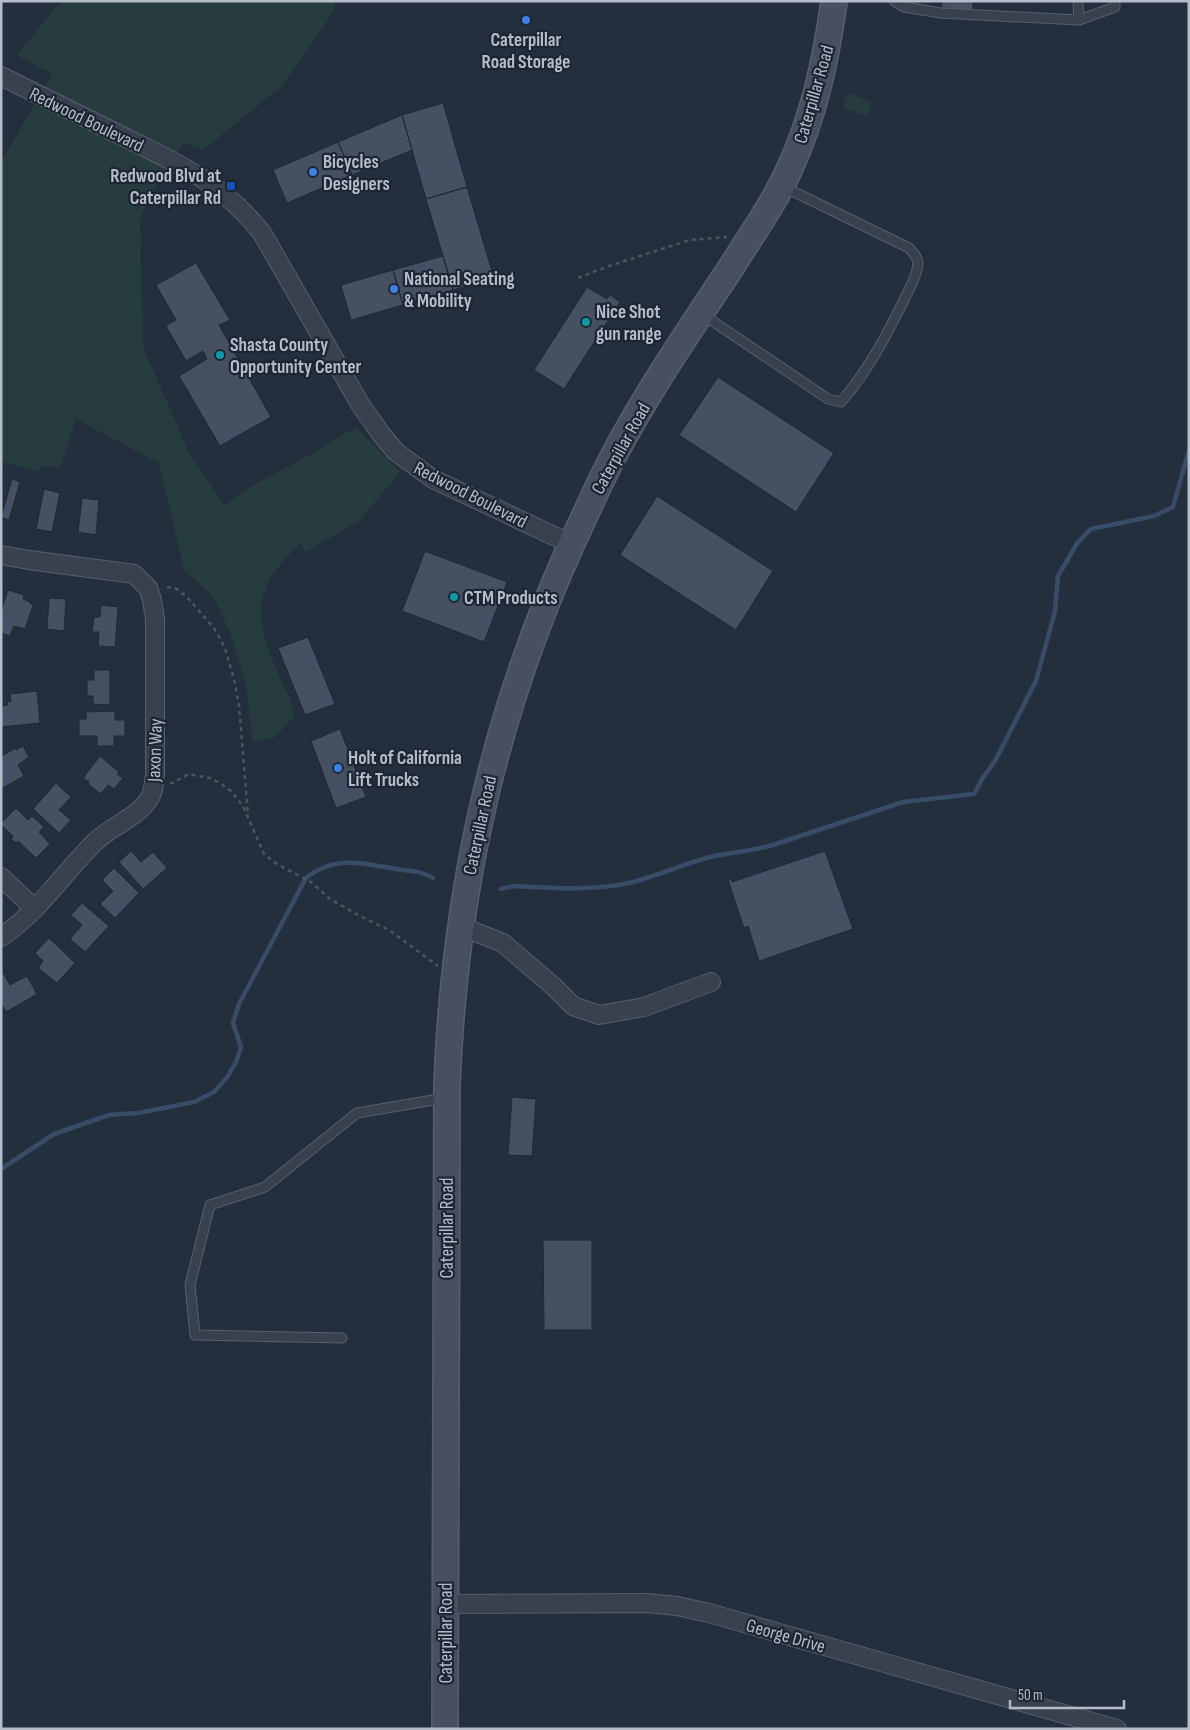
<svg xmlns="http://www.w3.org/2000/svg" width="1190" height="1730" font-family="'Sofia Sans Condensed',sans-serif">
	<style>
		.green { fill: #263c3f }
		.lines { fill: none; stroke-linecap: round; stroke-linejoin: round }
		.stream { stroke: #394c67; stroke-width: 4.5 }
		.building { fill: #455162; stroke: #1f2835 }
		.lane-casing { stroke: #565f6c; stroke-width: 11 }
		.street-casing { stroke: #565f6c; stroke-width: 20 }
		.secondary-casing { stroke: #565f6c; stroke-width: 28 }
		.path { stroke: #44595c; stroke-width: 2.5; stroke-dasharray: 4 4; stroke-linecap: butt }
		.lane { stroke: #38414e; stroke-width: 9 }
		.street { stroke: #38414e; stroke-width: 18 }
		.secondary { stroke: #465061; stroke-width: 25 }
		.shop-dot { fill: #3f7fe0; stroke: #1d2633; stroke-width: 2 }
		.transit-dot { fill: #1a4fb4; stroke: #1d2633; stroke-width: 2 }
		.culture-dot { fill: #0f9aa8; stroke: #1d2633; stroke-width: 2 }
		.labels { text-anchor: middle; stroke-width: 4.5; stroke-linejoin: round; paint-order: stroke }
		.poi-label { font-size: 19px; font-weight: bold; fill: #b4bcc9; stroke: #1d2633; text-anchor: start }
		.street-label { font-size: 19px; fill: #b4bcc9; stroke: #1d2633 }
	</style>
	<rect width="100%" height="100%" fill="#242f3e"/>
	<path class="green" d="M61,1H334V11L281,87L203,150L184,143L159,180L140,219L143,347L190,455L225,506L243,491L313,453L356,427L400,472L359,521L305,552L301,543C252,587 253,615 278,673C285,688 291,701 295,716L274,738L253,742L246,684L230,633L214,597L184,570L159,463L76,419L60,468L41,465L39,472L4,462L1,469V162L52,74L17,55Z
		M847,93L872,102L868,116L842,108Z"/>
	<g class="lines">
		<path class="stream" d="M501,889L515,886C552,888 593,891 629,883C657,876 683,864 710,857C731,852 752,851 773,845L903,802L974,794L982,779L995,761L1036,681L1055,611L1058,576L1078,542L1091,529L1154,516L1173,507L1189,450
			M1,1169L54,1134L109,1115L138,1113L194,1102L214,1092L228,1076L236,1062L241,1047L233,1023L239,1004L306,878C337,853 368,865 403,870C414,871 423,872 433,878"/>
	</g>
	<path class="building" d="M973,1V10L941,8L942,3L929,2Z
		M443,103L467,187L426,199L402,115Z
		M402,115L412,150L352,175L338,142Z
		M338,142L352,175L287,203L273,170Z
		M467,187L494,278L453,290L426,199Z
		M443,256L453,290L403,305L393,270Z
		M196,263L230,320L219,325L271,417L220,446L179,376L207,359L203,351L186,361L166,326L176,320L156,285Z
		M393,270L403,305L351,320L341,285Z
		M587,287L607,299L610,295L620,302L564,389L534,370Z
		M718,377L834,453L796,512L679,435Z
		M12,479L20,482L9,520L1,517Z
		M44,489L60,493L52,532L36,529Z
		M657,496L773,571L736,630L620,555Z
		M82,498L99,500L96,535L78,532Z
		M425,551L507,582L484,642L402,611Z
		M8,590L24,595L23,599L28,601L33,606L25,629L14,626L10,636L1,633V611Z
		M49,598L66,599L64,631L47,629Z
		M101,605L118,607L115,647L98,646L99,632H92L94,617H100Z
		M308,637L335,704L305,715L278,648Z
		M94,670H110V705L93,704V696H87V680H94Z
		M37,691L40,723L1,727V706L8,705L7,702L11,701L10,694Z
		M115,711V720H125V736H114V746H97V736H79V719H86V712Z
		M340,729L366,797L336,808L311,741Z
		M23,746L29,757L18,765L24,776L1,789V757L15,748L16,750Z
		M100,756L119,772L117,774L123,778L114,789L108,785L101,794L88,784L89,782L83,778Z
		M56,783L71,797L59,810L71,820L59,833L33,809Z
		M16,808L28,820L32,816L44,827L39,832L50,844L36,858L18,841L16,843L11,839L13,836L1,825V823Z
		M131,851L141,862L153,852L167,868L143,889L119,862Z
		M825,851L853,929L759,961L748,926L744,928L728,880L731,879L732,882Z
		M114,868L139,893L115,918L100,904L113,891L102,880Z
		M82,903L109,926L85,952L70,939L82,925L71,915Z
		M49,938L75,963L57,983L38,968L43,961L35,953Z
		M3,973L10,985L27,976L37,994L6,1012L1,1003V974Z
		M512,1097L536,1099L532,1156L508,1155Z
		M543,1240H592V1330H544Z"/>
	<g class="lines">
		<g class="lane-casing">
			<path id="lane" d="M894,1L904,7L941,13L1079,20L1115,7V1
				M1078,1L1079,20
				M702,314L828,399L841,402C868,371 886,336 904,300C909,289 917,277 918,264C918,257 913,253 909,248L784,187
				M342,1338L195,1335L190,1285L210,1205L265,1187L357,1113L445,1098"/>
		</g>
		<g class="street-casing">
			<path id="street" d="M1,76C40,95 79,115 118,134C176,163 220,180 262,233L360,404L381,434L396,452L433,479L571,544
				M1,555L29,560L134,574L148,588L152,600L155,619V774C154,782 154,792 149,799C137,818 111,826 95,842C63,873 39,912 1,937
				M1,877L35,909
				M460,926L503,943L553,986L573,1006L599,1015L644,1007L711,982
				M445,1604L646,1603L677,1606L709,1613L1117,1729"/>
		</g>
		<g class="secondary-casing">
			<path id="secondary" d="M445,1729L447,1084C455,881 498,696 586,513C595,493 604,474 614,455C649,389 691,328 732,266C751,235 774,204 789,170C814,116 826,60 834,1"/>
		</g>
		<path class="path" d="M578,278L609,266L690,240L727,237
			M167,587L175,588L186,596L214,628L225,648L234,679L239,705L248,815
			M170,784L189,774L210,778L218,782L231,791L243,806L264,854L277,864L311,882L330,899L358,915L389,930L438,966"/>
		<use href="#lane" class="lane"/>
		<use href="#street" class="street"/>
		<use href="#secondary" class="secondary"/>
	</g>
	<g class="shop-dot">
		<circle cx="526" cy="20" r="5"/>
		<circle cx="313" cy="172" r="5"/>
		<circle cx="394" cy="289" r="5"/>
		<circle cx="338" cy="768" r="5"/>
	</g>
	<rect class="transit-dot" x="226" y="181" width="10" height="10" rx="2.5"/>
	<g class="culture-dot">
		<circle cx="586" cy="322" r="5"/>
		<circle cx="220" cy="355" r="5"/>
		<circle cx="454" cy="597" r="5"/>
	</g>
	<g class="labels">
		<g class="poi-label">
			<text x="526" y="46" text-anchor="middle">Caterpillar<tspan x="526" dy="22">Road Storage</tspan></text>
			<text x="323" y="168">Bicycles<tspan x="323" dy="22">Designers</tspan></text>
			<text x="221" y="182" text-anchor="end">Redwood Blvd at<tspan x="221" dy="22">Caterpillar Rd</tspan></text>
			<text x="404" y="285">National Seating<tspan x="404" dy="22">&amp; Mobility</tspan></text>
			<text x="596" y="318">Nice Shot<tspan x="596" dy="22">gun range</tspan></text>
			<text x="230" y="351">Shasta County<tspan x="230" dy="22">Opportunity Center</tspan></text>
			<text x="464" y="604">CTM Products</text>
			<text x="348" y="764">Holt of California<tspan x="348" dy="22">Lift Trucks</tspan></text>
		</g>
		<g class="street-label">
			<text transform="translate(813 94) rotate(-74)" y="7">Caterpillar Road</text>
			<text transform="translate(87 119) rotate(26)" y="7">Redwood Boulevard</text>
			<text transform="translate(620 448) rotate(-61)" y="7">Caterpillar Road</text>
			<text transform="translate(471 494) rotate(27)" y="7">Redwood Boulevard</text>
			<text transform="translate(154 750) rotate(-88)" y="7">Jaxon Way</text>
			<text transform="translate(479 825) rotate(-78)" y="7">Caterpillar Road</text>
			<text transform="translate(446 1228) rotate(-90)" y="7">Caterpillar Road</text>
			<text transform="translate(445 1633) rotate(-90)" y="7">Caterpillar Road</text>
			<text transform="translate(786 1635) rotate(16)" y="7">George Drive</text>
		</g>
	</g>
	<rect width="1190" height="1730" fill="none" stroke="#b4bcc9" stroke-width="5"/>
	<path d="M1010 1700v8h114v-8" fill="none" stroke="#b4bcc9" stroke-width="2.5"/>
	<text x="1018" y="1700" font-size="15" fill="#b4bcc9" stroke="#1d2633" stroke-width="4" paint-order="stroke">50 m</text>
</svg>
